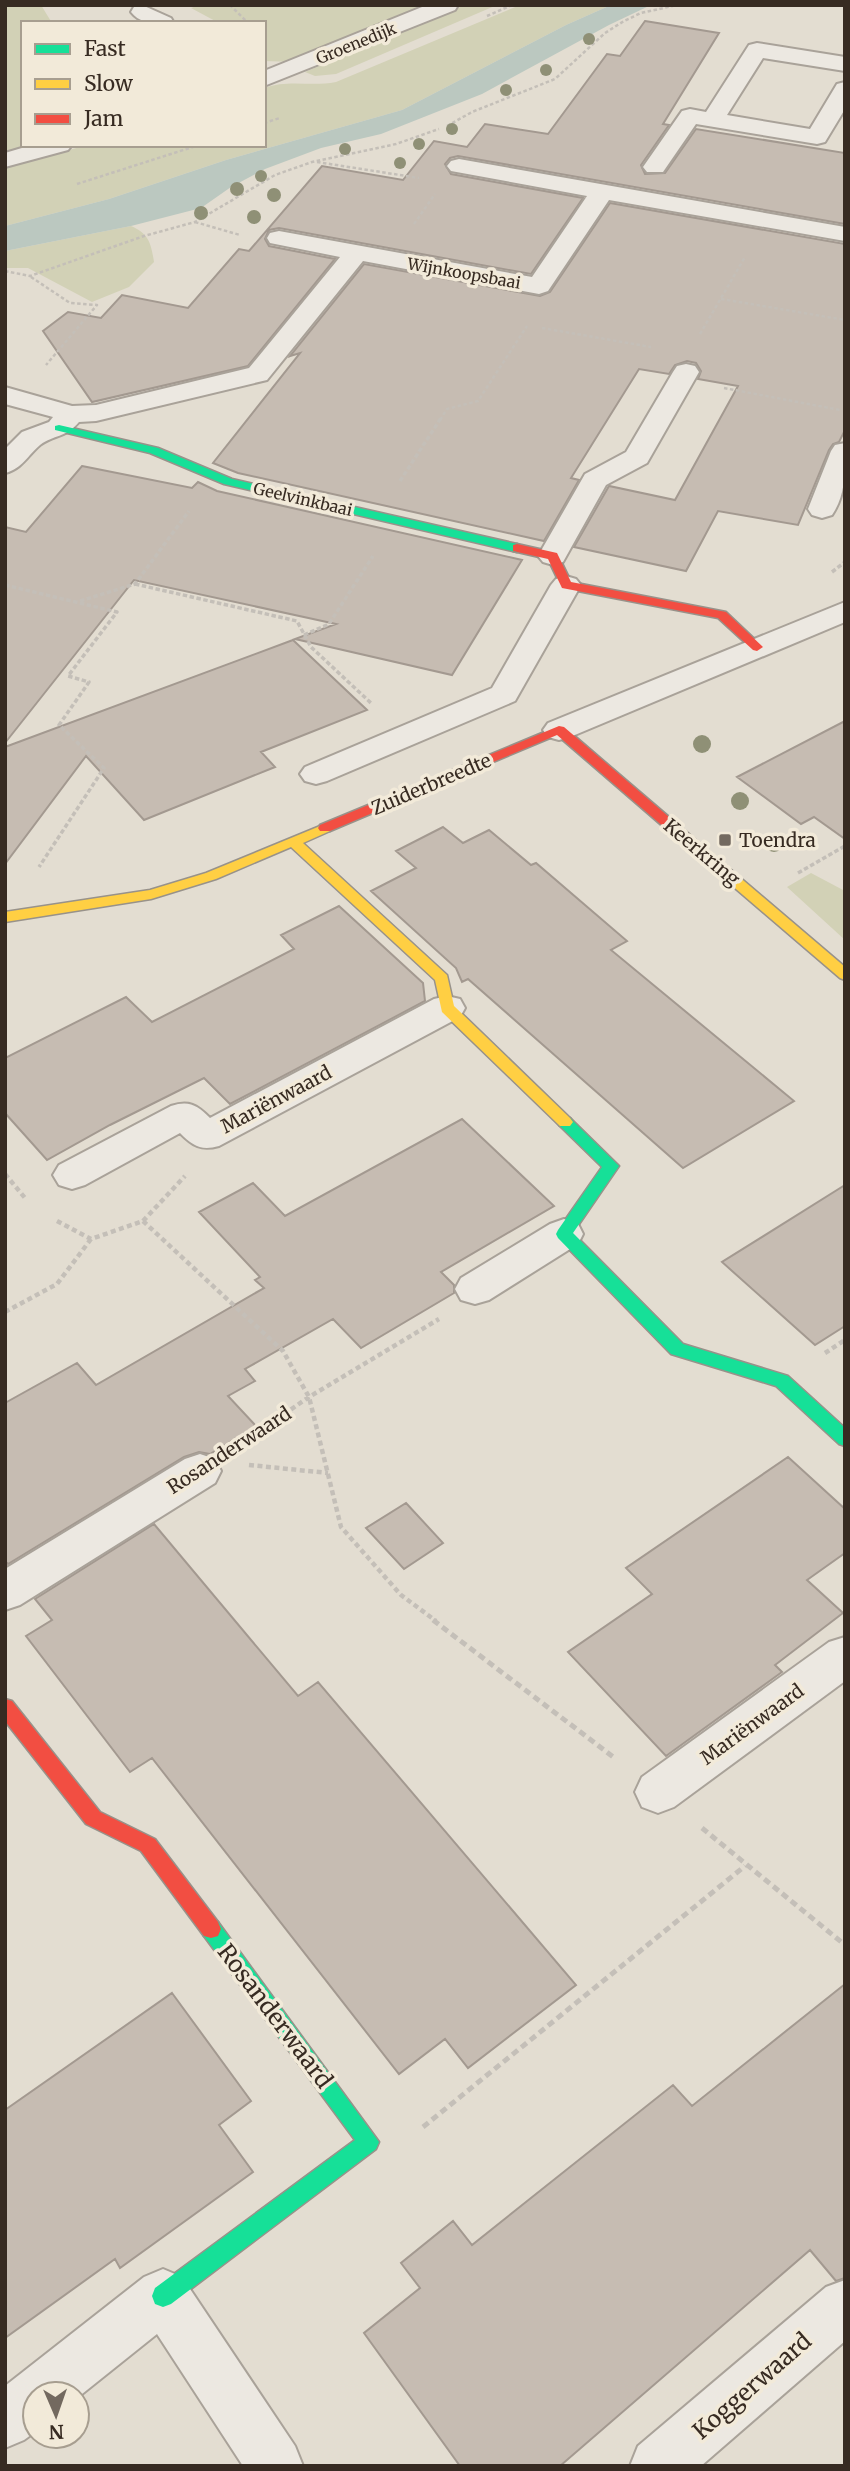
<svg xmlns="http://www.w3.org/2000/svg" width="850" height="2471" font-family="Merriweather,serif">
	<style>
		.green { fill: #d2d1b6 }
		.water { fill: #bbc8c0 }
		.building { fill: #c6bcb2; stroke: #a39990; stroke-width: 2 }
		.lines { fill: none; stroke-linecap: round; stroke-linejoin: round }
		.street-casing { stroke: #a9a299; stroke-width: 4 }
		.fast-casing { stroke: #98928a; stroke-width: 3 }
		.slow-casing { stroke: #98928a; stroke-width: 3 }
		.jam-casing { stroke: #98928a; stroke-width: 3 }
		.path-far3 { stroke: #c4bfb8; stroke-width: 2.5; stroke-dasharray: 3.5 2.5; stroke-linecap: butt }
		.path-far2 { stroke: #c4bfb8; stroke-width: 3.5; stroke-dasharray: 4.5 2.5; stroke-linecap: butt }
		.path-far1 { stroke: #c4bfb8; stroke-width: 4.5; stroke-dasharray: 5 3.5; stroke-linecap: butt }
		.path { stroke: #c4bfb8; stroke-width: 5; stroke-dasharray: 7 4.5; stroke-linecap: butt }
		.street { fill: #ece8e1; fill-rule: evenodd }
		.fast { fill: #16e098; fill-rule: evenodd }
		.slow { fill: #ffcf43; fill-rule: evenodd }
		.jam { fill: #f24e42; fill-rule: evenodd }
		.tree { fill: #8f9076 }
		.poi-dot { fill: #73695f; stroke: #f2ead9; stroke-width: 2.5 }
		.labels { text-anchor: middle; stroke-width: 7; stroke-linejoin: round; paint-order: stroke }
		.far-street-label { font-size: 16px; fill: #372b22; stroke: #f2ead9 }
		.street-label { font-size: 19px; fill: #372b22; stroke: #f2ead9 }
		.poi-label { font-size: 19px; fill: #372b22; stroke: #f2ead9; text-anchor: start }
		.near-street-label { font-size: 23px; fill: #372b22; stroke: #f2ead9 }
	</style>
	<rect width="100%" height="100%" fill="#e3ddd1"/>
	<path class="green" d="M5,5H41L52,23H23V145H36L5,153Z
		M199,5H429L294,62L264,61V23H219L191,8Z
		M465,5H497L336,74L315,76L305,72Z
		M520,5H611L566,25L402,110L226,160L109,199L5,226V168L87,145H264V88C290,79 310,87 336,82Z
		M131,226C149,234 151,243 154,262L129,287L92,302L28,268H5V251Z
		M811,873L845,891V940L787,887Z"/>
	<path class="water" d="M611,5H651L609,25L482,94L381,134L321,148L265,169L231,187L201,208L131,226L5,251V226L109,199L226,160L402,110L566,25Z"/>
	<path class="building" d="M645,21L719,33L663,124L669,125L641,165L645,174L665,173L696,129L845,153V224L458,156L450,158L445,164L451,174L583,198L531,274L279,228L269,230L265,239L269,246L335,259L248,366L92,402L43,331L68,312L101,318L122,295L188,308L239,249L249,251L322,166L403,180L434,141L467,147L485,124L548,134L607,54L620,56Z
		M610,203L845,244V430L839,442L833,444L829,450L798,525L718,511L686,571L574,547L609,486L675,500L738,386L698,379L701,371L696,363L687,361L675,365L669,374L639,369L571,478L579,480L544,541L238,473L213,463L300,353L290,356L364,264L540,296L550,292Z
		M82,466L192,488L198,482L217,491L522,560L452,675L295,639L336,624L134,580L5,743V527L26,532Z
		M293,640L367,710L261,752L275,767L144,820L86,756L5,864V747Z
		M845,721V839L814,817L801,824L737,777Z
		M443,827L463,843L489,830L531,865L536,863L627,941L611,950L794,1101L683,1168L468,979L462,982L456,968L371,891L416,868L396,851Z
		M339,906L423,983L425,1001L230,1104L204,1078L110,1125L47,1160L5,1113V1058L126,997L152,1022L294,949L281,935Z
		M462,1119L554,1206L441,1272L454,1285V1293L361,1348L333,1319L245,1369L255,1381L228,1396L256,1426L210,1454L199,1452L184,1457L8,1564L5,1561V1403L77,1363L96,1385L264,1288L255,1280L260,1277L199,1212L253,1183L285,1216Z
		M845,1185V1326L815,1345L722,1262Z
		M788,1457L845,1509V1553L807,1580L843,1613L775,1665L782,1672L666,1756L568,1652L652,1594L626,1568Z
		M406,1503L443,1543L404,1569L366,1528Z
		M154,1524L298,1696L318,1682L576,1985L468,2068L445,2039L399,2074L152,1758L130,1772L26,1636L52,1620L35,1599Z
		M845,1984V2278L836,2281L810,2250L560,2466H460L364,2333L420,2288L401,2263L453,2221L472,2245L673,2085L692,2106Z
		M172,1993L251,2101L219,2125L253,2172L120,2268L115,2259L5,2338V2110Z"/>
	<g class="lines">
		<g class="street-casing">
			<path id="street" d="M142,5L171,18L174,23C158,23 142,26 131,12L134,7Z
				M427,5H458L455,10L264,86V71Z
				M757,43L845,57V71L763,58L727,115L810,129L837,84L845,82V109L825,142L817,144L696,124L663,172H647L643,167L682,111L690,109L706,112L749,45Z
				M32,145H72L68,150L5,167V153Z
				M459,159L845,227V241L609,200L548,291L539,294L363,261L267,380L96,421L79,422C64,439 55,434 40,445C28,455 22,469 5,473V449L22,432L49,422L53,417L5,404V387L72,406L96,405L249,368L340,257L270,243L267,238L270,233L279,231L532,277L587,196L451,171L447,166L451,161Z
				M686,364L695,366L699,372L647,463L606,485L563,562L553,565L543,562L538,556L585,474L626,452L673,372L677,366Z
				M845,443C845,468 847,493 832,515L822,518L812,515L808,509L831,451L835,445Z
				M566,576L576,579L581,585L515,701L327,781L316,784L305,781L300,774L305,767L492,688L551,585L556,579Z
				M845,602V622L570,737L559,740L548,737L543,730L548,723Z
				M447,996L460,999L465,1008L460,1017L219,1146C201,1151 193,1146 180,1133L85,1185L72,1189L59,1185L53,1175L59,1165L171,1106C189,1100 197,1105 210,1118L434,999Z
				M564,1219L578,1224L583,1234L578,1244L489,1300L475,1304L461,1300L455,1289L461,1278L550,1224Z
				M200,1454L215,1459L221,1471L215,1483L20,1605L5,1610V1569L185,1459Z
				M845,1637V1681L674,1807L658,1813L642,1807L635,1792L642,1777L829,1642Z
				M163,2269L182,2277L295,2446L303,2466H243L157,2334L77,2398V2394H35V2432L24,2440L5,2448V2386L144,2277Z
				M845,2280V2341L701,2466H630L638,2446L826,2287Z"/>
		</g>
		<g class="fast-casing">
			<path id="fast" d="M59,425L158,448L232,479L517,544L523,548L517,552L224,484L150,453L55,430V426Z
				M565,1117L570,1118L619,1166L573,1233L683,1344L788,1376L845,1428V1446L839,1444L776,1386L671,1354L558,1238L556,1234L558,1230L602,1167L560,1126L557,1122L560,1118Z
				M211,1920L218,1922L379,2142L376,2149L171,2304L163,2307L155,2304L152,2296L155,2288L355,2140L204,1936L201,1929L204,1922Z"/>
		</g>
		<g class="slow-casing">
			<path id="slow" d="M325,824L332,828L330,831L303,843L447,975L454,1006L570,1118L573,1122L570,1126H560L442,1012L435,980L291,847L216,879L151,899L5,922V912L150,890L206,873Z
				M685,834L690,835L845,967V980L840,978L680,841L678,838L680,835Z"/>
		</g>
		<g class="jam-casing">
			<path id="jam" d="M517,544L557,553L571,582L726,612L763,647L757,651L753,650L718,618L562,588L548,559L513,551V545Z
				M559,726L564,727L690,835L692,838L690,841H680L557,735L330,831H320L318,828L320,825Z
				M5,1699L12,1701L100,1812L155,1839L218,1922L221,1929L218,1936L211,1938L204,1936L141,1851L86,1824L5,1721Z"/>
		</g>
		<path class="path-far3" d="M230,5L248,23
			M487,16L512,5
			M264,123L280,118
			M447,126L472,112L555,79L605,33L624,21L641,13L677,5
			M317,162L419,178
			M77,184L199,145
			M195,222L240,235
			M414,224L435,194
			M5,271L30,276L144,236L195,222L275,175L312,162L396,144L439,129
			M31,277L70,303L97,305L46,365
			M721,299L845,320
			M542,328L651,347
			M700,334L745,257
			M724,388L840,410
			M440,420L447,409L478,401L527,326"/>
		<path class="path-far2" d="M400,481L441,418
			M832,572L845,562
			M135,584L297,621L311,647L372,704
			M5,585L117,612L68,676L89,682L59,725L104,768L39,867
			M80,601L135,584L189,511
			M304,635L329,624L373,556
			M798,873L845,846"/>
		<path class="path-far1" d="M5,1174L25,1198
			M57,1221L91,1239L143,1221L283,1351L309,1397L341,1527L401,1595L436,1621
			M143,1221L185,1176
			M5,1312L57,1284L91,1239
			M825,1353L845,1340
			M242,1443L309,1397L439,1319
			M249,1465L328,1473"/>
		<path class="path" d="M433,1620L616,1759
			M702,1828L845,1945
			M423,2127L745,1866"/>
		<use href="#street" class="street"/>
		<use href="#fast" class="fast"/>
		<use href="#slow" class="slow"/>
		<use href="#jam" class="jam"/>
	</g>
	<g class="tree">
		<circle cx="589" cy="39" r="6"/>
		<circle cx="546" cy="70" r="6"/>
		<circle cx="506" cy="90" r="6"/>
		<circle cx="452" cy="129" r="6"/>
		<circle cx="419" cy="144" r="6"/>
		<circle cx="345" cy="149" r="6"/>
		<circle cx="400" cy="163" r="6"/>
		<circle cx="261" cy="176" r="6"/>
		<circle cx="237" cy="189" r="7"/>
		<circle cx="274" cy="195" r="7"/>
		<circle cx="201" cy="213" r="7"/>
		<circle cx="254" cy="217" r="7"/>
		<circle cx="702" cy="744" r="9"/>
		<circle cx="740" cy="801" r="9"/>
		<circle cx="774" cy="843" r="9"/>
	</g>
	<rect class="poi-dot" x="718" y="833" width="14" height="14" rx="3.5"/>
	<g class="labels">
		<g class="far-street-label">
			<text transform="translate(356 43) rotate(-22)" y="6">Groenedijk</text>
			<text transform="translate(464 273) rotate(10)" y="6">Wijnkoopsbaai</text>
			<text transform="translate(303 499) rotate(13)" y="6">Geelvinkbaai</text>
		</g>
		<g class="street-label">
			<text transform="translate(431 784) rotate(-23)" y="7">Zuiderbreedte</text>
			<text transform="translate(702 852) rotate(40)" y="7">Keerkring</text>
			<text transform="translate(276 1099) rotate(-28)" y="7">Mariënwaard</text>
			<text transform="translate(229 1450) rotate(-33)" y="7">Rosanderwaard</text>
			<text transform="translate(752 1724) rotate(-36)" y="7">Mariënwaard</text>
		</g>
		<g class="poi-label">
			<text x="739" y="847">Toendra</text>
		</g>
		<g class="near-street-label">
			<text transform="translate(275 2016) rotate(53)" y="8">Rosanderwaard</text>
			<text transform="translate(752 2386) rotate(-41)" y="8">Koggerwaard</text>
		</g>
	</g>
	<rect width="850" height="2471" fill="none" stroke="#372b22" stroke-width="14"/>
	<rect x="21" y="21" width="245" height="126" fill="#f2ead9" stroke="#a79e90" stroke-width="2"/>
	<rect x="35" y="44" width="35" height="10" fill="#16e098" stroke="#a79e90" stroke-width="2"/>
	<text x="84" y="56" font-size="21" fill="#372b22">Fast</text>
	<rect x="35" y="79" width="35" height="10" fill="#ffcf43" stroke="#a79e90" stroke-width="2"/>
	<text x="84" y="91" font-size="21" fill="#372b22">Slow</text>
	<rect x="35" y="114" width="35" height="10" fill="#f24e42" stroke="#a79e90" stroke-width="2"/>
	<text x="84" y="126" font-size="21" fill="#372b22">Jam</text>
	<g transform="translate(56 2415) rotate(178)"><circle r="33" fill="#f2ead9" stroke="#a79e90" stroke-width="2"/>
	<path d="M0-5L12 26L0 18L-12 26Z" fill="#73695f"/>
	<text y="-10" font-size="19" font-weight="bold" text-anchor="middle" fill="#372b22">N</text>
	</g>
</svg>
